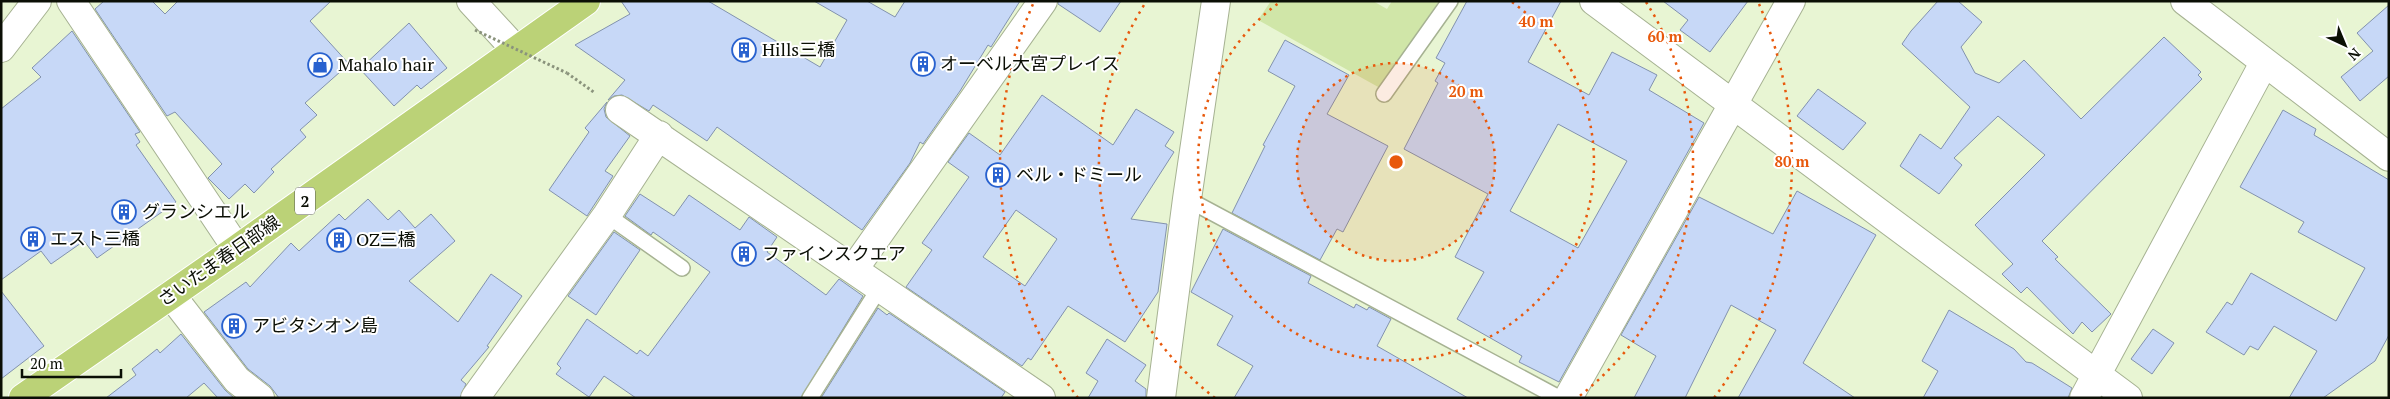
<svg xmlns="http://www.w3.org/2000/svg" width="2390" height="399" font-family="'PT Serif','Noto Sans JP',serif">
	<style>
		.green { fill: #d0e6a8 }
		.building { fill: #c7d8f7; stroke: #8292ae; fill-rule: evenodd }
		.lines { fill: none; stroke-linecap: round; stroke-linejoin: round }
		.lane-casing { stroke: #a6b292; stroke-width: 18 }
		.street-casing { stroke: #a6b292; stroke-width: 30 }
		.secondary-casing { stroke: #a6b292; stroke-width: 30 }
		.primary-casing { stroke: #fff; stroke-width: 30 }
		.path { stroke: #8a937c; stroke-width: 3; stroke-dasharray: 2.5 2.5; stroke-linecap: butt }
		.lane { stroke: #fff; stroke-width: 15 }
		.street { stroke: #fff; stroke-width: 28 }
		.secondary { stroke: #fff; stroke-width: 28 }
		.primary { stroke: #bbd277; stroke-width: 28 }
		.path-bridge { stroke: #8a937c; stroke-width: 3; stroke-dasharray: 2.5 2.5; stroke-linecap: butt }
		.ring { fill: none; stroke: #e8590c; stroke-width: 2.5; stroke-dasharray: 2.5 5 }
		.labels { text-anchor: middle; stroke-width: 4; stroke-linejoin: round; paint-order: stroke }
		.shield { fill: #fff; stroke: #545750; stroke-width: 1 }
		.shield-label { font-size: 16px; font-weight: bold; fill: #0b0f05 }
		.poi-label { font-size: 18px; fill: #0b0f05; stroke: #fff; text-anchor: start }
		.street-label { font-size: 18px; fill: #0b0f05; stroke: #fff }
		.centre { fill: #e8590c; stroke: #fff; stroke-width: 2.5 }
		.ring-label { font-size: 15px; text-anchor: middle; font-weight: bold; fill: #e8590c; stroke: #fff; stroke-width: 4; stroke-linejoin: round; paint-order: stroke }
	</style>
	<rect width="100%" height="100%" fill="#e8f5d3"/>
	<path class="green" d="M1271,1H1373L1387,9L1392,1H1439L1380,88L1258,20Z"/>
	<path class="building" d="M104,1H152L165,14L178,1H331L310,21L349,64L305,103L317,115L300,130L306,137L271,169L274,172L254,193L245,184L229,199L208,178L222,164L175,112L167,116L95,9Z
		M621,1H708L820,67L847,20L814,1H867L895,17L905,1H1020L991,47L988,45L960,91L923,144L920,142L910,163L862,230L717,127L707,141L653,105L649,111L622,95L614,96L608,100L625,80L575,45L630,14Z
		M1058,1H1121L1100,32L1058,4Z
		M1467,1H1561L1528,62L1589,95L1612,52L1657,75L1649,90L1704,123L1559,382L1519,362L1522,356L1457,319L1484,272L1455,257L1488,194L1404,149L1438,83L1435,81L1445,63L1436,58ZM1558,124L1627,161L1578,248L1510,211Z
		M1663,1H1748L1710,52L1680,30L1688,20Z
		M1938,1H1958L1982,22L1961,47L1975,73L1999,83L2024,60L2081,119L2164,37L2201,72L2198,75L2202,79L2042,241L2058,257L2055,259L2111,314L2092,332L2082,322L2073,334L2027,287L2021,293L2002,274L2013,264L1975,225L2045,155L1998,116L1954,158L1962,165L1939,194L1900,166L1920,134L1941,149L1970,107L1902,44L1911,31Z
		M2389,5V76L2360,101L2341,77L2373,51L2357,33Z
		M409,23L447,68L421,89L417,85L394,106L360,69Z
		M72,31L140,132L135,134L140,142L136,145L176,202L97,258L84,241L51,264L41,251L1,280V109L41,77L32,68Z
		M1285,40L1349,75L1327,114L1388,146L1343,232L1337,229L1320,260L1232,213L1265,146L1263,145L1295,86L1268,71Z
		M1818,89L1866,123L1843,150L1797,116Z
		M1042,95L1113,145L1136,109L1174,132L1165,146L1174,152L1131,219L1167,224L1158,292L1125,342L1068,306L1031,360L1028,358L1022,366L906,287L932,250L922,243L969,177L948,162L969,133L1000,155ZM1016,210L1057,239L1025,286L983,257Z
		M607,102L604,109L606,117L630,136L605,171L613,176L587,216L549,190L589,132L585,128Z
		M2283,110L2316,129L2314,135L2389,180V335L2375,361L2323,398H2289L2317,351L2274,326L2258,350L2250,346L2244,355L2206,332L2227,302L2232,305L2251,273L2336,321L2365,268L2298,232L2304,222L2240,187Z
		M1797,191L1876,235L1803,363L1855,398H1738L1776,330L1731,305L1685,398H1634L1656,356L1621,335L1699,197L1773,234Z
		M640,194L674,216L689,195L740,230L749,217L777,237L767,252L826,295L839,279L863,296L801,398H636L604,376L589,397L556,374L561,368L557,364L587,319L637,354L640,350L648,356L710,272L653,232L651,235L625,216Z
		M368,199L388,220L399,210L415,228L431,214L455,241L409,281L458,322L491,274L522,296L487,346L489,347L461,380L466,384L460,398H279L270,386L248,369L204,312L246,282L250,287L291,243L299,251L339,214L345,220Z
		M1223,229L1311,276L1308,283L1354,308L1356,304L1367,310L1369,307L1391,319L1377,346L1468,398H1234L1253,366L1217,345L1233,316L1191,292Z
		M614,232L640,250L596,315L568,296Z
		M1,291L44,346L1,379Z
		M878,308L887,315L889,313L1005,392L1001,398H821Z
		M1949,310L2014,349L2026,362L2032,363L2072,388L2068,398H1923L1938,371L1922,361Z
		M2153,329L2174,343L2152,374L2131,359Z
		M181,334L225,390L234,398H218L204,383L186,398H106L136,375L132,369L157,349L160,353Z
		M1107,339L1146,365L1135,381L1146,389V398H1088L1098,381L1086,373Z"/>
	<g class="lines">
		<g class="lane-casing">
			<path id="lane" d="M1384,94L1450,1
				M1187,199L1559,398
				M607,215L682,268
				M810,398L880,287"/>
		</g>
		<g class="street-casing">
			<path id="street" d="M71,1L237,249
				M1594,1L2128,398
				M2185,1L2389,157
				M1,48L37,1
				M620,110L1041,398
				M854,269L1043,1
				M171,295L237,380L260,398
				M475,398L607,215L659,135
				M1568,398L1791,1
				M2084,398L2264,63"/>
		</g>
		<g class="secondary-casing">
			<path id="secondary" d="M471,1L516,50
				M1161,398L1187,199L1216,1"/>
		</g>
		<g class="primary-casing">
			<path id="primary" d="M23,398L237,249L586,1"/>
		</g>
		<path class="path" d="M567,73L595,93"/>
		<use href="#lane" class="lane"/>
		<use href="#street" class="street"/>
		<use href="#secondary" class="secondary"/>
		<use href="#primary" class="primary"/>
		<path class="path-bridge" d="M475,30L567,73"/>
	</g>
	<circle cx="1396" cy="162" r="99" fill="#e8590c" fill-opacity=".12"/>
	<g class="ring">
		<circle cx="1396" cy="162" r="99"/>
		<path d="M1512 2A198 198 0 1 1 1280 2"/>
		<path d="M1215 398A297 297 0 0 1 1146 2M1646 2A297 297 0 0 1 1577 398"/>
		<path d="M1078 398A396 396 0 0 1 1033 4M1759 4A396 396 0 0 1 1714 398"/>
	</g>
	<defs>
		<g id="building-ring" transform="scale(1.25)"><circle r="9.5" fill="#fff" stroke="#2962cf" stroke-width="1.5"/><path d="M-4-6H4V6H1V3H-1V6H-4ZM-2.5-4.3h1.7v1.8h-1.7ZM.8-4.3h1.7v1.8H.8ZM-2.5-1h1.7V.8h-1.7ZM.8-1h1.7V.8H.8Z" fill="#2962cf"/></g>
		<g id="shop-ring" transform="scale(1.25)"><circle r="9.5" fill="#fff" stroke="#2962cf" stroke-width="1.5"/><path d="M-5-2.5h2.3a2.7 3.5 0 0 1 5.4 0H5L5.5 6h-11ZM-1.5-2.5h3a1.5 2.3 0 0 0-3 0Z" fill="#2962cf"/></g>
	</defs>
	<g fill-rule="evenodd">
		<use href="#building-ring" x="744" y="50"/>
		<use href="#building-ring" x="923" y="64"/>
		<use href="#shop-ring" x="320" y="65"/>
		<use href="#building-ring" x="998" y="175"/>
		<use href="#building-ring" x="124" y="212"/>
		<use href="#building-ring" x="33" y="239"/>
		<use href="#building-ring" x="339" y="240"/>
		<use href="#building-ring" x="744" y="254"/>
		<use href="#building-ring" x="234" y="326"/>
	</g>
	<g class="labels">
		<rect class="shield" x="295" y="187.5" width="20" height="27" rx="4"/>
		<g class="shield-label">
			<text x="305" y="207">2</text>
		</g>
		<g class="poi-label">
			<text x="762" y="56">Hills三橋</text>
			<text x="940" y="70">オーベル大宮プレイス</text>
			<text x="338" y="71">Mahalo hair</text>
			<text x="1016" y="181">ベル・ドミール</text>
			<text x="142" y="218">グランシエル</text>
			<text x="50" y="245">エスト三橋</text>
			<text x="356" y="246">OZ三橋</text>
			<text x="762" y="260">ファインスクエア</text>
			<text x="252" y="332">アビタシオン島</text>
		</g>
		<g class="street-label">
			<text transform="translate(219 261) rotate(-35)" y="6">さいたま春日部線</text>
		</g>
	</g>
	<circle cx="1396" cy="162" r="8" class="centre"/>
	<g class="ring-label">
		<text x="1536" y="27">40 m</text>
		<text x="1665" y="42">60 m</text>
		<text x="1466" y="97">20 m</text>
		<text x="1792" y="167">80 m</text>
	</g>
	<rect width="2390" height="399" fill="none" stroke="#0b0f05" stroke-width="5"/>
	<g transform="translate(2345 45) rotate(136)" stroke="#ffffff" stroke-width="4" paint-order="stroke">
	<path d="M0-4L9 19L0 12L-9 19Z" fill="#0b0f05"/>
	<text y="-8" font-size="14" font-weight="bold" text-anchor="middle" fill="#0b0f05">N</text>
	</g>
	<path d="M22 369v8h99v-8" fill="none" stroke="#0b0f05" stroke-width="2.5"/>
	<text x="30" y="369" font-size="15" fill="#0b0f05" stroke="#ffffff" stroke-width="4" paint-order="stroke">20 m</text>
</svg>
